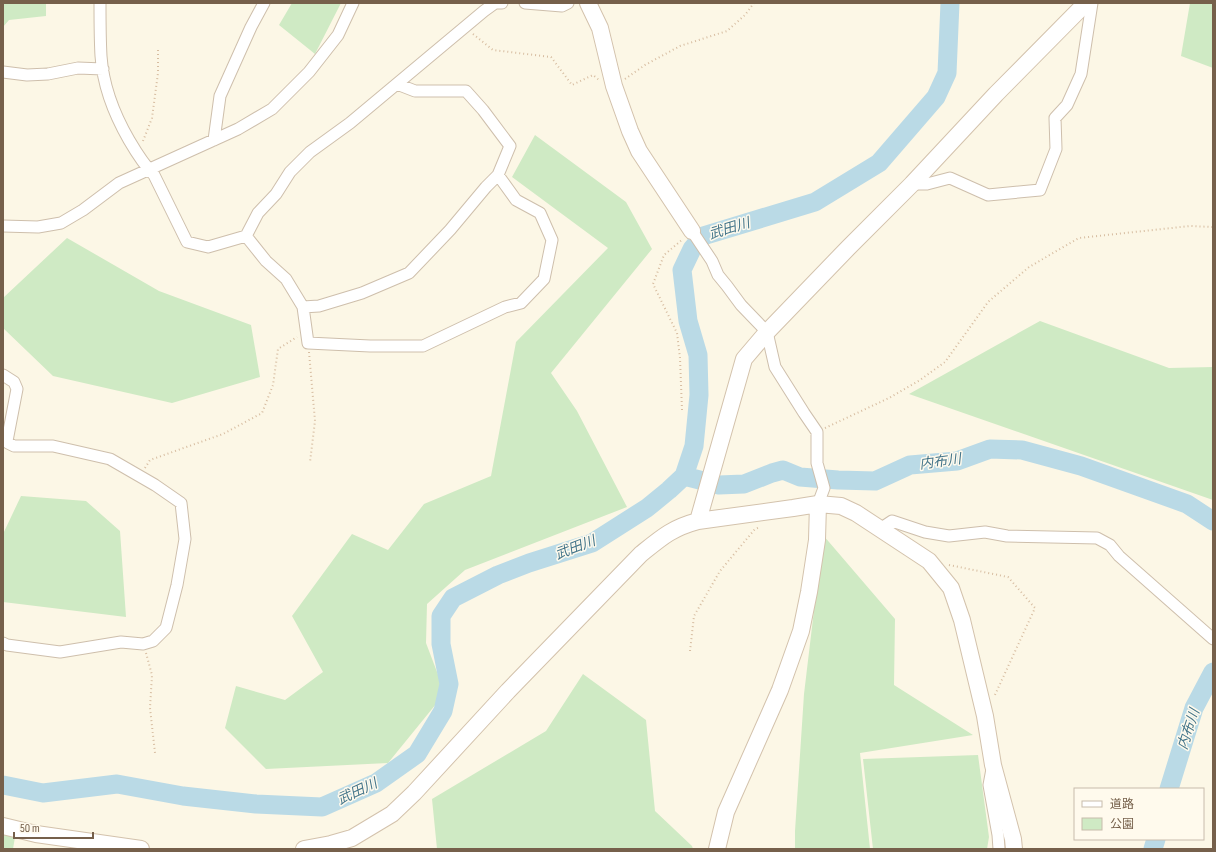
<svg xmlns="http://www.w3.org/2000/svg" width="1216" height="852" font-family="'Sofia Sans Condensed','Noto Sans JP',sans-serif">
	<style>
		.green { fill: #cfeac4 }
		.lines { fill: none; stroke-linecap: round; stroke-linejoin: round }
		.river { stroke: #badae6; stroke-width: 19 }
		.street-casing { stroke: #cebfac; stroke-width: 13 }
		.secondary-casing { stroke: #d3c2ac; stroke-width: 18 }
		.path { stroke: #d7bda1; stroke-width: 2; stroke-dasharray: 1 3; stroke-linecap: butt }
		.street { stroke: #fff; stroke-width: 11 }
		.secondary { stroke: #fff; stroke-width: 16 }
		.labels { text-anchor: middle; stroke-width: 3; stroke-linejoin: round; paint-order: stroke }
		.water-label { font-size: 14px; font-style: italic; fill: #44758a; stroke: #fffaed }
	</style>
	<rect width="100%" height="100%" fill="#fcf7e6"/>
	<path class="green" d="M3,3H46V16L9,20L3,27Z
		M292,3H341L315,54L279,25Z
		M1190,3H1213V68L1181,56Z
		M535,135L626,202L652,249L551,373L577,411L627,507L465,570L427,604L426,643L445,693L388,763L266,769L225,728L236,686L285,700L323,672L292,616L352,534L388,550L424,504L491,476L516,342L608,248L512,177Z
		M67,238L159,291L251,325L260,377L172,403L53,376L3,328V298Z
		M1040,321L1169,368L1213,367V500L909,394Z
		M21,496L86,501L120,531L126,617L3,602V534Z
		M823,535L895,619L894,685L973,735L860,753L870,849H795V831L804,694Z
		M583,674L646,720L655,811L692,846L693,849H437L432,799L546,731Z
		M978,755L989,837L987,849H873L863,759Z
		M3,832L15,837L13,849H3Z"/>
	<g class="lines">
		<path class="river" d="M684,476L719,485L744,484L772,473L783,470L800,477L838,480L875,481L910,465L957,461L990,449L1022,450L1081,466L1187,504L1213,521
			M3,785L43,793L117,784L183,796L256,804L322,807L376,783L417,754L443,711L449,684L441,644V616L453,598L498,575L529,563L592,543L647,508L669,490L684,476L694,446L699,395L698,355L688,321L682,270L692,249L703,236L815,202L879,163L936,97L947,73L950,3
			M1169,789L1194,708L1213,672
			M1153,849L1156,839"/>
		<g class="street-casing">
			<path id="street" d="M100,3C100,21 100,38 101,56C103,85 114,114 129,140C136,152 144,165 154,175L187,242L208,247L246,236L258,213L276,194L290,172L310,152L350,123L484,11L495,3H502
				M525,3L562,6L568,3
				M3,72L27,75L48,74L78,68L103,69
				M214,140L220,96L251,27L264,3
				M912,184H927L950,178L988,195L1040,190L1056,149L1055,118L1067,105L1081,74L1092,3
				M3,226L38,227L61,223L83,210L119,183L238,129L272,109L309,72L338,35L353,3
				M692,231L712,261L718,275L727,286L741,305L767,332L775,367L804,413L817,432V463L824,488L818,504
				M246,236L266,261L286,279L303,307L308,343L370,346H423L505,307L521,303L544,279L552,240L540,213L516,200L498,175L510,146L483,110L466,91H415L397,84
				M303,307L319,306L362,293L409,273L450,230L486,187L498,175
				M3,375L14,382L17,389L7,441L8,443L14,446H53L110,459L155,485L181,503L185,539L177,585L166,628L153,641L143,644L121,642L60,652L7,645L3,643
				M880,529L892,521L925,532L949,536L985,532L1007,536L1097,538L1110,545L1119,556L1213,639
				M992,769L989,785L998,835L999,849"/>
		</g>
		<g class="secondary-casing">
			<path id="secondary" d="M588,3L600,28L614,86L630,131L639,151L692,231
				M698,521L744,359L767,332L848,248L912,184L996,94L1086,3
				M3,826L36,834L141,849
				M304,849L331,844L352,838L392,814L414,793L508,691L641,554C662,537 672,528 698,521L793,508L818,504L841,506L856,513L929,561L951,588L962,620L985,716L993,765L1013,839L1014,849
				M717,849L726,812L780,690L801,631L809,592L817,540L818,504"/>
		</g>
		<path class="path" d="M473,34L493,50L551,57L572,85L593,75L599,80
			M625,79L645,65L680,46L727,31L745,15L754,3
			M143,141L152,118L158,73V48
			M309,352L315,421L310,462
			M682,410L680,358L677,333L653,284L664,255L683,239
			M825,428L889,398L920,380L945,362L988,302L1029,267L1079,238L1190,226L1213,227
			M145,468L150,460L223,434L262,413L273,385L278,349L297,337
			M949,565L1008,577L1035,608L994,697
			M690,651L694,616L720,571L755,529L760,527
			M146,653L152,675L150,708L155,753"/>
		<use href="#street" class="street"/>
		<use href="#secondary" class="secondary"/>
	</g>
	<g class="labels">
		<g class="water-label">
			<text transform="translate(729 228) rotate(-17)" y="5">武田川</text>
			<text transform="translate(940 461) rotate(-8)" y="5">内布川</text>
			<text transform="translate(575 547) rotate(-21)" y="5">武田川</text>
			<text transform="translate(1188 729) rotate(-72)" y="5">内布川</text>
			<text transform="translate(357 791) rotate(-25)" y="5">武田川</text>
		</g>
	</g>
	<rect width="1216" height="852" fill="none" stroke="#76604b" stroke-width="8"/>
	<rect x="1074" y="788" width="130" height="52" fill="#fffaed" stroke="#c8bcac"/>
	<rect x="1082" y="801" width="20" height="6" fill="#ffffff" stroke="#c8bcac"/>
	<text x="1110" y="808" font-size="12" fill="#76604b">道路</text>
	<rect x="1082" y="818" width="20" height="12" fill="#cfeac4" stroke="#c8bcac"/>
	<text x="1110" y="828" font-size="12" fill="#76604b">公園</text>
	<path d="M14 832v6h79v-6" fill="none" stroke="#76604b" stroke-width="2"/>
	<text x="20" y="832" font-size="12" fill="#76604b" stroke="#fffaed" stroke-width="3" paint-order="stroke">50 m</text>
</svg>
